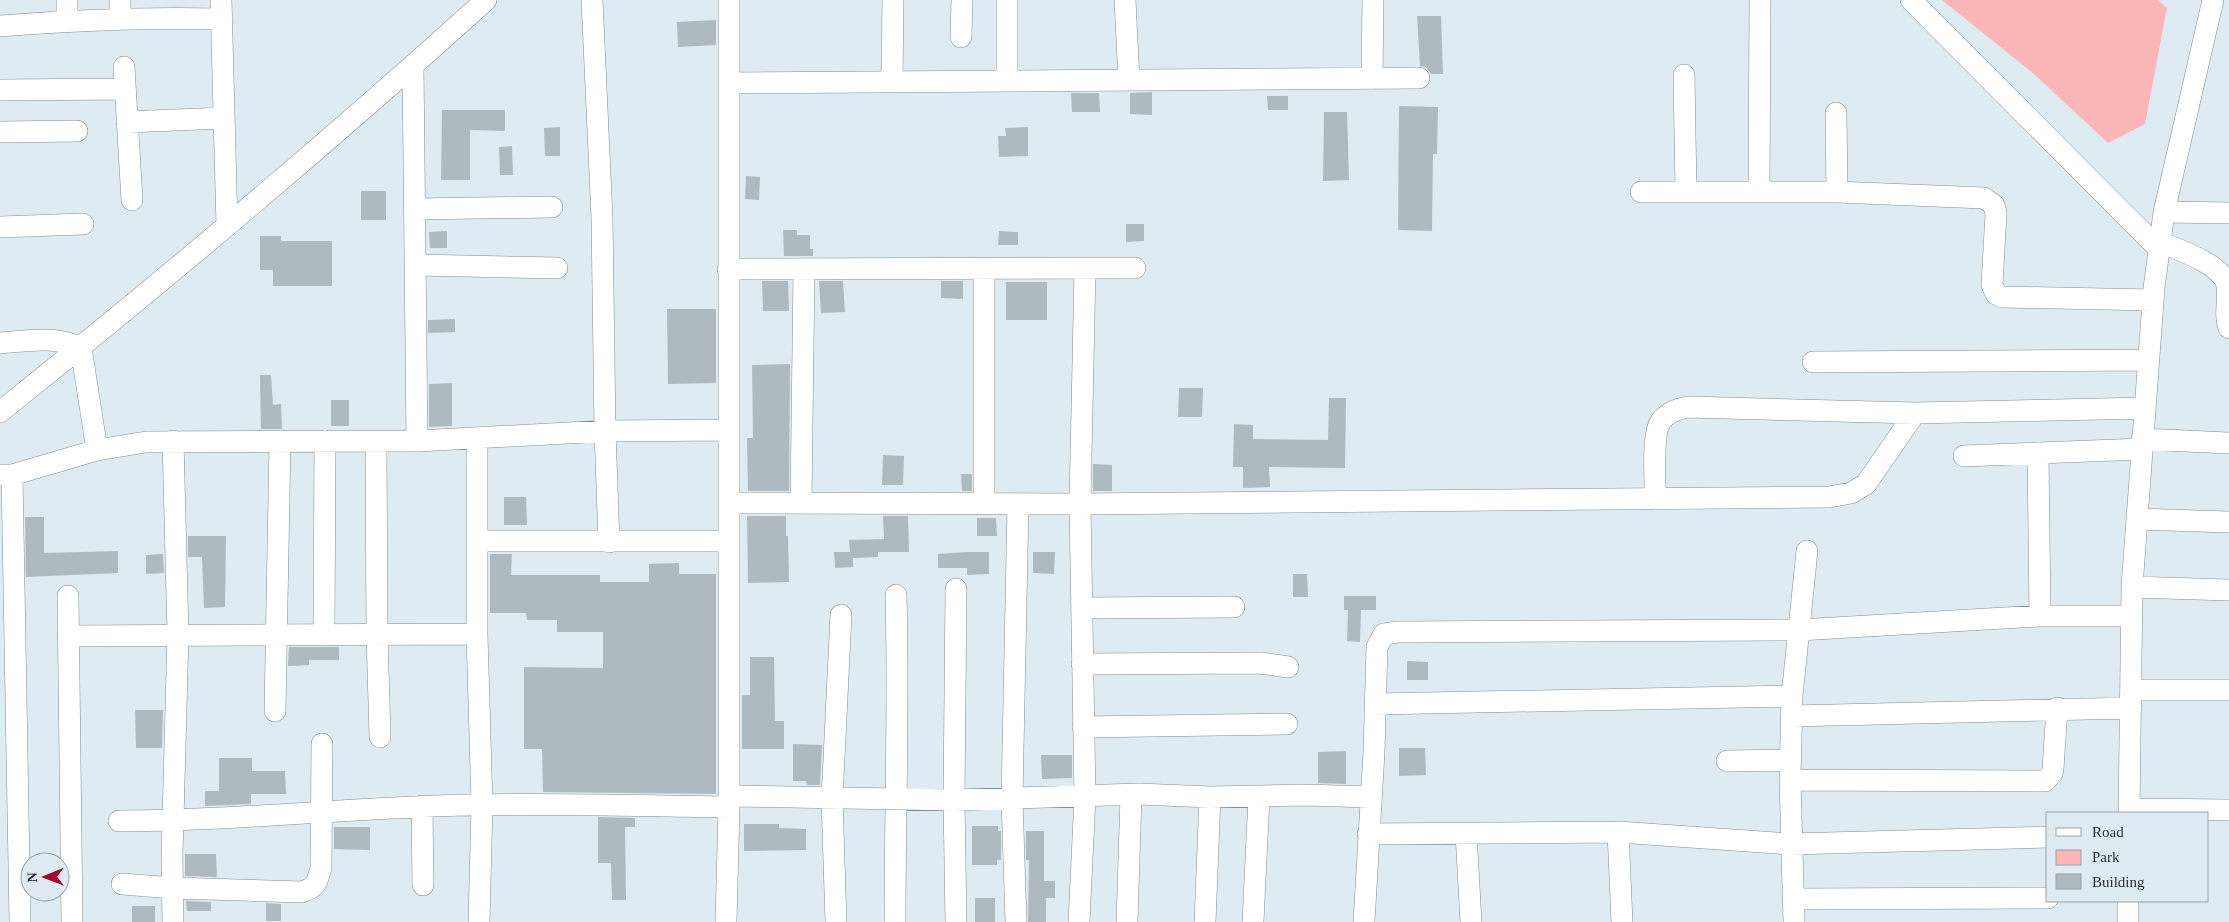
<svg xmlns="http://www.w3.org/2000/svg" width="2229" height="922" font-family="'Times New Roman',serif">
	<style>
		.green { fill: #fbb7b7 }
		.building { fill: #aebac0 }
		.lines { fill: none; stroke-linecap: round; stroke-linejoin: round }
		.minor-casing { stroke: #808c91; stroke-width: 22 }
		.minor { stroke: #fff; stroke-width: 21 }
	</style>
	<rect width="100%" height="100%" fill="#dfebf2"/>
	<path class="green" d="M1942,0H2158L2167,8L2145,124L2108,143L2034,74Z"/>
	<path class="building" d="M1417,16H1441L1443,74H1431L1426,67L1420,66Z
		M716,20V45L678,47L677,22Z
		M1152,92V115L1130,114V93Z
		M1071,93H1099L1100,112H1072Z
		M1267,96H1288V110H1268Z
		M1399,106L1438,107L1437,154H1433L1432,231L1398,230Z
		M442,110H505V131L470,130V180H441Z
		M1324,112H1347L1349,180L1323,181Z
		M560,127V156H545L544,128Z
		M1028,127V156L999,157L998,136H1006L1005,128Z
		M512,146L513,175H500L499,147Z
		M746,176L760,177L759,200L745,199Z
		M361,191H386V220H361Z
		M1126,224H1144V241L1126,242Z
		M783,230H797V235H810V249H813V256H784Z
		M447,231V248H430L429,232Z
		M999,231L1018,232V245H998Z
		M260,236H281V241H332V286H273V270H260Z
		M762,281H788L789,311H763Z
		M819,281H843L845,312L821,313Z
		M941,281H963V299L941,298Z
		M1006,282H1047V320H1006Z
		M667,309H716V383L668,384Z
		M455,319V332L428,333V320Z
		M790,364L789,491H748L747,438H753L752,365Z
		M260,375H271L273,405L281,404L282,429H261Z
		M452,383V426L429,427V384Z
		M1179,388H1203L1202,417H1178Z
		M1329,398H1346L1345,468L1269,467L1270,487L1243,488V467H1233L1234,424L1253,425V439L1328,440Z
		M331,400H349V426H331Z
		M883,455L904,456L903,485H882Z
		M1093,464L1112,465V491H1093Z
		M961,474H972V491H962Z
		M504,497H526L527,525H504Z
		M747,516H786V536H788L789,582L748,583Z
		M883,516H908L909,552H878V557L853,558V567L835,568L834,552H850L849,540L884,539Z
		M25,517H44V553L118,551V573L26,577Z
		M977,518H996L997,536H977Z
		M188,536H226L225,607L204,608L202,557H188Z
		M967,552H989V574L967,575V568H938V554Z
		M1033,552H1055L1054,574L1033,573Z
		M163,554L164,573L146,574V555Z
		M490,554H512L511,575H600V582H649V564L679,563V574H716V794L543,792L542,749H524V667L603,668V632H557V620H527L526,613H490Z
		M1293,574H1307L1308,597H1293Z
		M1344,596H1376V610H1361L1360,642L1347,641L1348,610H1344Z
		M289,647H339V660H309V665L288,666Z
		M750,657H774L775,721H784V749H742V695H750Z
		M1407,661L1428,662V680H1407Z
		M135,710H163L162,748H136Z
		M793,744L822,745L820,785H807L806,781H793Z
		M1399,748H1425L1426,775L1399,776Z
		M1346,751V784L1318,783V752Z
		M1041,755H1072V778L1042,779Z
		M219,758H252V771H285L286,794H251V804L205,806V791H219Z
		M598,817L635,818V827H625L626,900H612L611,863H598Z
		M744,824H779V828L806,829V850L744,851Z
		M972,826H998V831H1001V860H997V865H972Z
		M334,827H370V850L334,849Z
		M1026,831H1044V881H1055V898H1046V922H1028L1029,860H1026Z
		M185,854H216L217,877L185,876Z
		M975,898H995V922H975Z
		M186,901L211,902V911H187Z
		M266,903L281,904V921H266Z
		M132,906H155V922H132Z"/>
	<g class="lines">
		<g class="minor-casing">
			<path id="minor" d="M67,0V20
				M120,0V19
				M221,0L227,226
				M592,0L602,218L605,431L609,542
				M1007,0V81
				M1125,0L1129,80
				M1911,0L2159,249
				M0,26C74,20 148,17 221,19
				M961,37L962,0
				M413,66L417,441
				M124,67L132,200
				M1684,75L1686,192
				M1372,79L1373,0
				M892,82L893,0
				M729,83L1419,78
				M0,90L125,89
				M1836,113L1837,192
				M127,122L224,118
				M0,132L77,131
				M1641,192H1837L1984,198L1994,205L1996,213L1992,285L1996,294L2002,297L2153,300
				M1759,192L1760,0
				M415,209L552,207
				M2164,212L2229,213
				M0,227L83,224
				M2160,242C2179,250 2222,264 2227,285C2229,299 2224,315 2229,328
				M416,265L557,268
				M984,268V504
				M728,269L1135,268
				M0,343C28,341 54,335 81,348L97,450
				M1813,362L2148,360
				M0,412C166,279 329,142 486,0
				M477,438V634
				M2142,439L2229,443
				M376,441L377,634L380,737
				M2038,453L2040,616
				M1964,456L2142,449
				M0,475H12L97,450L146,442L417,441L605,431L729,430
				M12,475L20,922
				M1655,499C1656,481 1651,435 1661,421C1668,412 1677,409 1688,407L1915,413L2145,408
				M729,503L1080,504L1829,497L1851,493L1866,484L1915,413
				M801,503L804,269
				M2137,519L2229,522
				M478,541H729
				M2132,587L2229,590
				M956,589L954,800L956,922
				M68,596L72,922
				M1082,608L1234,607
				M324,634L325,441
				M68,636L477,634L482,805L479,922
				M1082,664L1260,663L1288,667
				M2131,690H2229
				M1376,704L1792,696
				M275,711L280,441
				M1792,716L2131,708
				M1083,727L1287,724
				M1727,761L1790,760
				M1790,780L2045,781L2052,774L2053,769L2057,708
				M729,796L954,800L1139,794L1210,797L1304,795L1371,797
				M422,806L423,885
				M2129,809L2229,810
				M2129,813L2132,587L2154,288L2164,212L2213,0
				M119,821C237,821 354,807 471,805C557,803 643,806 729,807
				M1618,832L1622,922
				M1466,833L1471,922
				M1368,834L1618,832L1790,844L2048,837
				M122,884L173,888L301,892C316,888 317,883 321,868L322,744
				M1793,899L2048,898
				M173,922L172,856L178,635L173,441
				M726,922L729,807V0
				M836,922L832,799L841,615
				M895,922C895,813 899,704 896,595
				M1016,922L1012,799L1018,504
				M1079,922L1085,797L1080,504L1085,268
				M1127,922L1131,795
				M1205,922L1210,797
				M1253,922L1259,797
				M1364,922L1374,752L1377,647L1384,634L1398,632L1799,630L2040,616H2132
				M1794,922L1790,780L1792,696L1807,551
				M2128,922V901"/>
		</g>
		<use href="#minor" class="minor"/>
	</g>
	<rect x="2046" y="812" width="162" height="90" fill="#dfebf2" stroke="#97a0a6"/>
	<rect x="2056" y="828" width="25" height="8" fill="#ffffff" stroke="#97a0a6"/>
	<text x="2092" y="837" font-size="15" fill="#2c3033">Road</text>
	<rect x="2056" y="850" width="25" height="15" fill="#fbb7b7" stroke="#97a0a6"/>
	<text x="2092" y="862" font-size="15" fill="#2c3033">Park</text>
	<rect x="2056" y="874" width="25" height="15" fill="#aebac0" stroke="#97a0a6"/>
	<text x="2092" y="887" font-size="15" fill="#2c3033">Building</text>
	<g transform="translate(45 877) rotate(269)"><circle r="24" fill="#dfebf2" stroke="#97a0a6"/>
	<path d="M0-4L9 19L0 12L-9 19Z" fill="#a4072c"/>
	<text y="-8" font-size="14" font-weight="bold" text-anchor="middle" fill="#2c3033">N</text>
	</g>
</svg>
